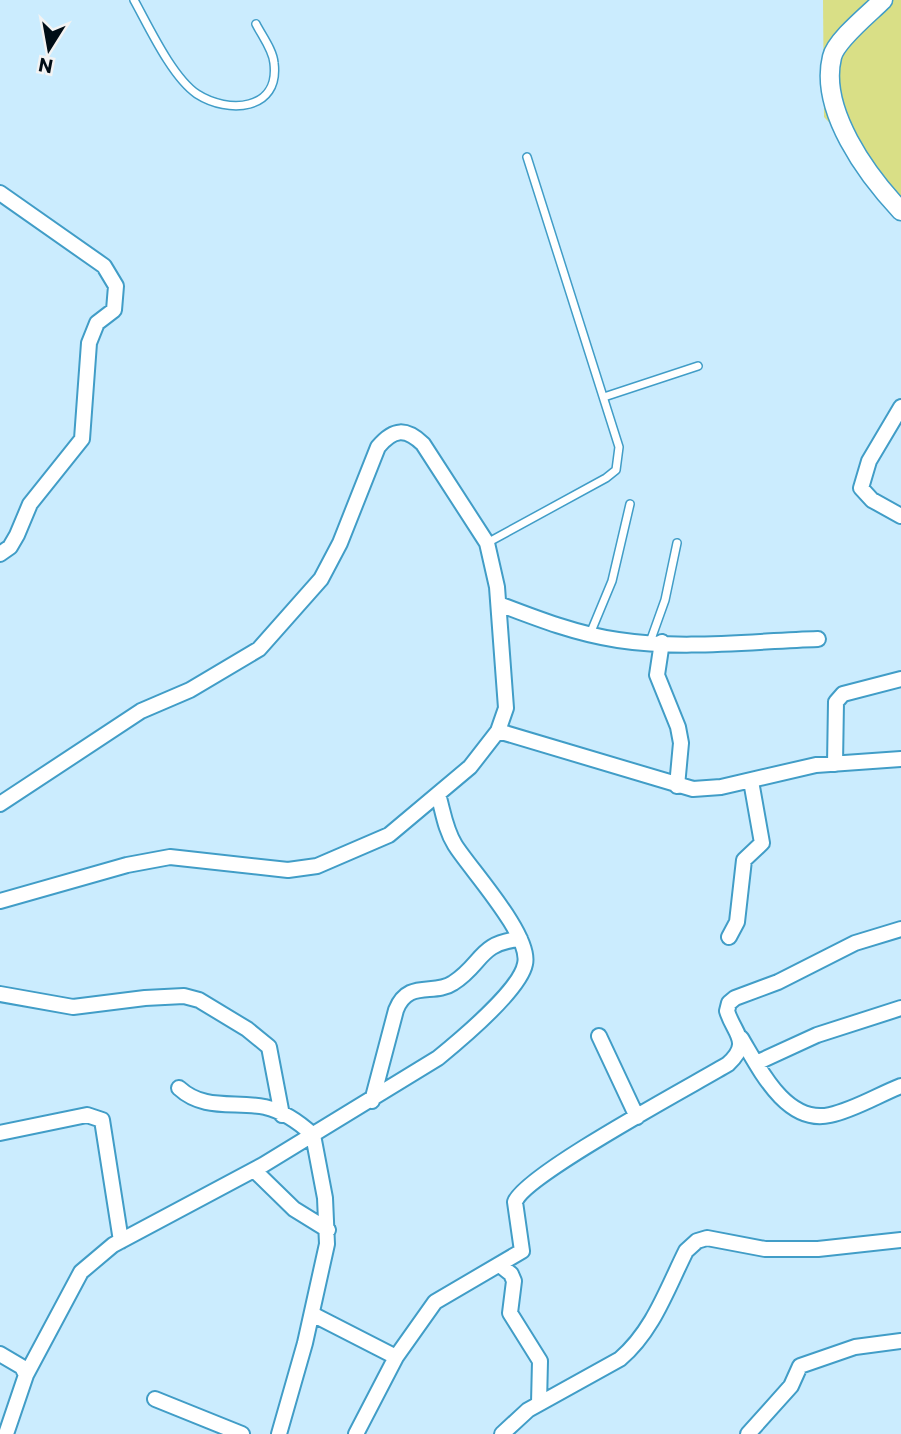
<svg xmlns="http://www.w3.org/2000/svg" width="901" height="1434" font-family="Commissioner,sans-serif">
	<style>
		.green { fill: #d9df86 }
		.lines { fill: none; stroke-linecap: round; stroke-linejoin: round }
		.service-casing { stroke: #419dc7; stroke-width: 10 }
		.minor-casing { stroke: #419dc7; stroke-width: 18 }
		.tertiary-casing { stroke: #419dc7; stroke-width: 21 }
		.service { stroke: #fff; stroke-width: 7 }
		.minor { stroke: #fff; stroke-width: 14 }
		.tertiary { stroke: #fff; stroke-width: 18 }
	</style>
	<rect width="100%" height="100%" fill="#cbecfe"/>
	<path class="green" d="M823,0H901V198L824,117Z"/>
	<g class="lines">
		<g class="service-casing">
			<path id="service" d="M134,0C149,27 172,77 197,94C228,114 280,111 274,63C273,50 262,36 256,24
				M604,397L698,366
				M487,543L606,478L616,470L619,447L527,157
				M590,634L612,581L630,504
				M650,642L665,600L677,543"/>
		</g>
		<g class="minor-casing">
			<path id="minor" d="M0,193L104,266L116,286L114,310L97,323L89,343L82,439L30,504L17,535L10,547L0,554
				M901,407L869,461L861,488L872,500L901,516
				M499,604C538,619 577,634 618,640C683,650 753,641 818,639
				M662,642L657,675L678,727L681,743L677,786
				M498,731L693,789L721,787L816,765L901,759
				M835,764L836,702L843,694L901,679
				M0,804L141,711L190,690L259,649L321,579L340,543L378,447C394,428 406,428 423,444L487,543L497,587L506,708L498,731L470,767L389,835L317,866L288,870L170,857L127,865L0,901
				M729,937L737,922L744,860L762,843L751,781
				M0,994L73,1007L145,998L184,996L199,1000L247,1029L269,1047L282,1115
				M599,1036L637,1117
				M741,1038C759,1068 786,1125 830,1115C854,1110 878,1095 901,1086
				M756,1063L817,1035L901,1008
				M179,1088C204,1111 234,1101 265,1107C282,1111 300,1123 313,1135L325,1198L327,1244L305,1343L279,1434
				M372,1101L396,1010C408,979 434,996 453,983C483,964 478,943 520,939
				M0,1133L87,1115L102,1120L121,1241
				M254,1170L294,1209L328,1230
				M501,1266L511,1274L514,1281L510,1313L540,1361L539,1403
				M312,1314L396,1357
				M0,1354L22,1367L26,1375L6,1434
				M26,1375L81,1272L113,1245L263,1165L438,1058C460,1040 520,990 525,964C532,936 470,869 455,845C445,829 443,811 438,794
				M155,1399L242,1434
				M356,1434L396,1357L435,1302L522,1251L515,1202C524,1175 693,1085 728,1064C752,1042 734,1034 727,1011L729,1003L735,998L778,982L855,943L901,929
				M502,1434L528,1410L620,1359C653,1331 667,1289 686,1251L697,1241L707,1238L765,1249H818L901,1240
				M748,1434L791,1386L800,1366L855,1347L901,1341"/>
		</g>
		<g class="tertiary-casing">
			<path id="tertiary" d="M883,0C870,13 836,40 832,57C819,110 867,175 901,211"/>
		</g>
		<use href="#service" class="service"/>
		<use href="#minor" class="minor"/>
		<use href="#tertiary" class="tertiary"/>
	</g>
	<g transform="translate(49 49) rotate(191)" stroke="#f3f3f3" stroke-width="5" paint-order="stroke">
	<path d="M0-5L12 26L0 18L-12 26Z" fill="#000d16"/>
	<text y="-10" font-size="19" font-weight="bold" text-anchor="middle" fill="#000d16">N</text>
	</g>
</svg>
